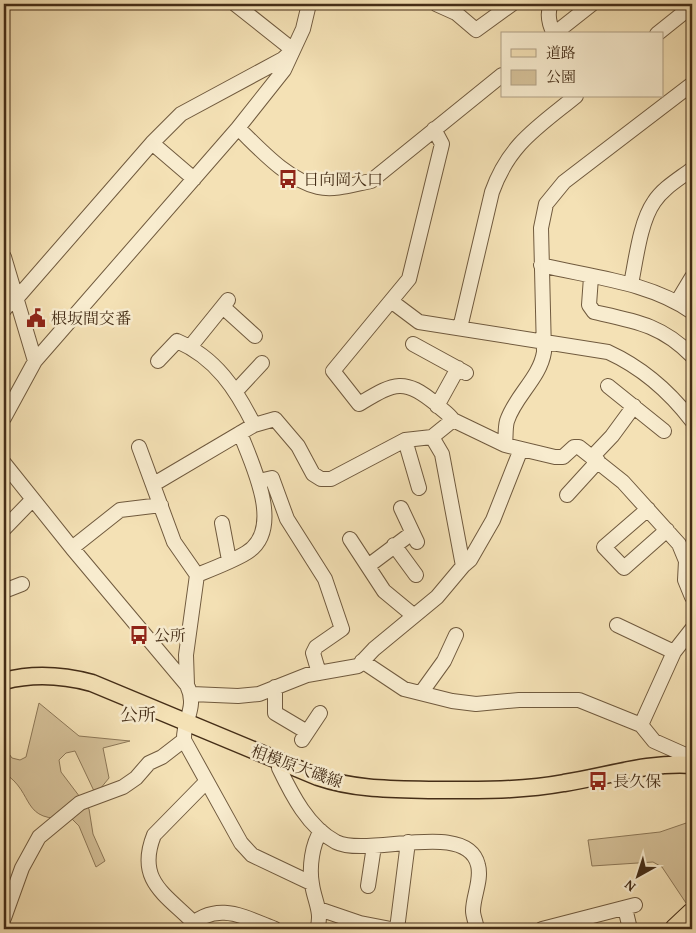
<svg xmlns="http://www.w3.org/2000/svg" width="696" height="933" font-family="'Gentium Book Plus','Noto Serif JP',serif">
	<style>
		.green { fill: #d6c29a; stroke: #8d7858 }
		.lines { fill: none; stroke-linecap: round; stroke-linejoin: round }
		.minor-casing { stroke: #705a3e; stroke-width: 16 }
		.major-casing { stroke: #442d17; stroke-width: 19 }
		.highway-casing { stroke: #442d17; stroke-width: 22 }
		.minor { stroke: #f8eccf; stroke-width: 14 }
		.major { stroke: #f4e1b5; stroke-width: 16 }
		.highway { stroke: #f4e1b5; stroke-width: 20 }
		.labels { text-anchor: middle; stroke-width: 5; stroke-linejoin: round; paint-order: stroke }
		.poi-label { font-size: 16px; fill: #442d17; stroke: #f8eccf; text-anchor: start }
		.street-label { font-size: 16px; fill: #442d17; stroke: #f8eccf }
		.neighbourhood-label { font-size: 18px; fill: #442d17; stroke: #f8eccf }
	</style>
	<rect width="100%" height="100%" fill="#f4e1b5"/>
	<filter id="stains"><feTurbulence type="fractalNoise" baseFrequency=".004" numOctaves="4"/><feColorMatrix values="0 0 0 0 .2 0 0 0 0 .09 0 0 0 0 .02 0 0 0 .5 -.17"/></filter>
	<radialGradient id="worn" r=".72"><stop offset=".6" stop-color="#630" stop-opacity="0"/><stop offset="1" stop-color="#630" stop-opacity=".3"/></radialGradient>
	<path class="green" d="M39,703L79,736L130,741L103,748L109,778L100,789L94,791L75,751L66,753L59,760L61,772L89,809L93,834L105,861L96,867L79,826L71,818C19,823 36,793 4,773V747L12,758L20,760L26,757Z
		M692,821V896L686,903L662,867L653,862L592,866L588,840L660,832Z"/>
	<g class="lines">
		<g class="minor-casing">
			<path id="minor" d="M436,4L456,13L476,30L512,4
				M551,4C547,13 549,24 554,34
				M554,34L592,4
				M657,34L692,6
				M238,128C261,150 286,179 318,187C335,191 355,184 371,181L502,75
				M434,129L442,144L409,279L333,371L359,404C393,384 403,376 436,404C442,410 448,413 453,420L505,445L555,457H563L574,447H579L623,482L679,544L686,561L685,580L692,597
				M152,143L194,179
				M4,257L35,361
				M541,265C591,277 650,282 692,312
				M591,277L589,305L594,312C635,321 662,325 692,356
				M631,284C636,260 640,222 654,202C663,188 679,179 692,169
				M17,298L152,143L181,114L283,59L293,50L235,4
				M391,301L419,322L608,352C643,368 669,391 692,421
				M677,302L692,277
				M223,307L255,336
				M4,310L15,295
				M460,328L492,192C509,144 538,127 576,96
				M413,344L466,373
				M190,347L228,300
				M158,361L177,341C216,358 236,389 254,425
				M608,386L664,431
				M236,391L262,363
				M437,406L458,368
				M4,418L35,361L238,128L284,70L303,29L309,4
				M432,437L442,454L463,566
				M405,440L419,488
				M505,445C506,437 505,428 507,421C515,396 540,378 544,352L541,228L546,204L564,182L692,84
				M139,447L174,542L197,575L186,655L187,685
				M593,456L612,436L634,406
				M4,463L72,548L187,685C198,708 183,719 184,740L241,843L252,855L311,883
				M259,481L272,478L287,519L325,579L342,629L316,647L313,653L319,673
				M154,484L254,425L275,419L298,446L313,474L321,479H331L405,440L432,437L453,420
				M567,495L598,461
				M401,508L417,542
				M648,509L604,547L624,568L667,530
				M222,523L229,560
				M4,529L32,500
				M350,539L384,591L413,615
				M394,545L416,575
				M72,548L120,510L161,505
				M368,566L412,533
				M197,575C212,569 233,561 246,553C285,530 252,464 240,433
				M4,591L22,584
				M617,625L674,652
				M362,661L404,689L452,701L476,704L519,700H579L641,725L654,741L690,757L692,763
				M275,687V713L307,732
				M421,693L444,661L456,635
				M192,694L238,696L259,694L307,675L358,666L374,649L437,597L463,566L470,560L493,520L521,449
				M641,725L674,652L692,629
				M302,740L320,713
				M281,762L279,768C292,795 308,827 336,842C368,858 467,819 478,865C482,880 473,896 473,911C473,916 476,923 477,929
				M368,886L374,846
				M625,908L630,929
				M319,909L360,923L391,929
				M4,918L22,868L39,837L80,803L123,787L136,778L149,763L162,757L184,740
				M193,922C165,894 136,880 154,835L206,782
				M186,929C216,900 242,916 275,929
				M317,929C323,913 314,900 312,884C309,868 312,844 321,831
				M397,929L408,842
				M542,929L635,905"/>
		</g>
		<g class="major-casing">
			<path id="major" d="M4,681C34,673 62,675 92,683L318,777C356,790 394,789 435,790C478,790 521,791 564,783C608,776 648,762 692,765"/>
		</g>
		<g class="highway-casing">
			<path id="highway" d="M675,929L692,913"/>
		</g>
		<use href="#minor" class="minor"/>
		<use href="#major" class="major"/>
		<use href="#highway" class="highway"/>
	</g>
	<defs>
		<g id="bus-bare" transform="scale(1.5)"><path d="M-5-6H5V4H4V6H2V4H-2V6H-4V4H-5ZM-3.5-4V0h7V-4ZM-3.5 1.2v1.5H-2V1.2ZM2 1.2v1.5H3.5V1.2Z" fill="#8f2418" stroke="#f8eccf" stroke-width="2.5" paint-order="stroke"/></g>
		<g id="civic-bare" transform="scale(1.5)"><path d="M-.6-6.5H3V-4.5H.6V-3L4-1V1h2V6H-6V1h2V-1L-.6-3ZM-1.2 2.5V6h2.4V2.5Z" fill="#8f2418" stroke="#f8eccf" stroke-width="2.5" paint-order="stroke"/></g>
	</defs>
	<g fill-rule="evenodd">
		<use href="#bus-bare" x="288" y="179"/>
		<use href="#civic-bare" x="36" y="318"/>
		<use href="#bus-bare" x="139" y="635"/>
		<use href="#bus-bare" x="598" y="781"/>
	</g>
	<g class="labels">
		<g class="poi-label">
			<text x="303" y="185">日向岡入口</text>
			<text x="51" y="324">根坂間交番</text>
			<text x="154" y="641">公所</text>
			<text x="613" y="787">長久保</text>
		</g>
		<g class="street-label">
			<text transform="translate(297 766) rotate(20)" y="6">相模原大磯線</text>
		</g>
		<g class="neighbourhood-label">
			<text x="138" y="721">公所</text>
		</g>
	</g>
	<rect width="696" height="933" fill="none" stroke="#f4e1b5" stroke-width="20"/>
	<rect x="5" y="5" width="686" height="923" fill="none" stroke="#442d17" stroke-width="2.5"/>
	<rect x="10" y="10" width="676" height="913" fill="none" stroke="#442d17"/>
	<rect x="501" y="32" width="162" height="65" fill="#f8eccf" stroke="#b0a085"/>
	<rect x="511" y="49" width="25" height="8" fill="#f4e1b5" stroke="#b0a085"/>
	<text x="546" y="58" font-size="15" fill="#442d17">道路</text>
	<rect x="511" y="70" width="25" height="15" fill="#d6c29a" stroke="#b0a085"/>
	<text x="546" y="82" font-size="15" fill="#442d17">公園</text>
	<g transform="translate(638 876) rotate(219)" stroke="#f8eccf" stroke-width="4" paint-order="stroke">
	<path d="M0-4L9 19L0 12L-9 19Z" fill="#442d17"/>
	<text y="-8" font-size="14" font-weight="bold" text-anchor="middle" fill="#442d17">N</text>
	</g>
	<rect width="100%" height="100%" filter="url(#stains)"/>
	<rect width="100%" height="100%" fill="url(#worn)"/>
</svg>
